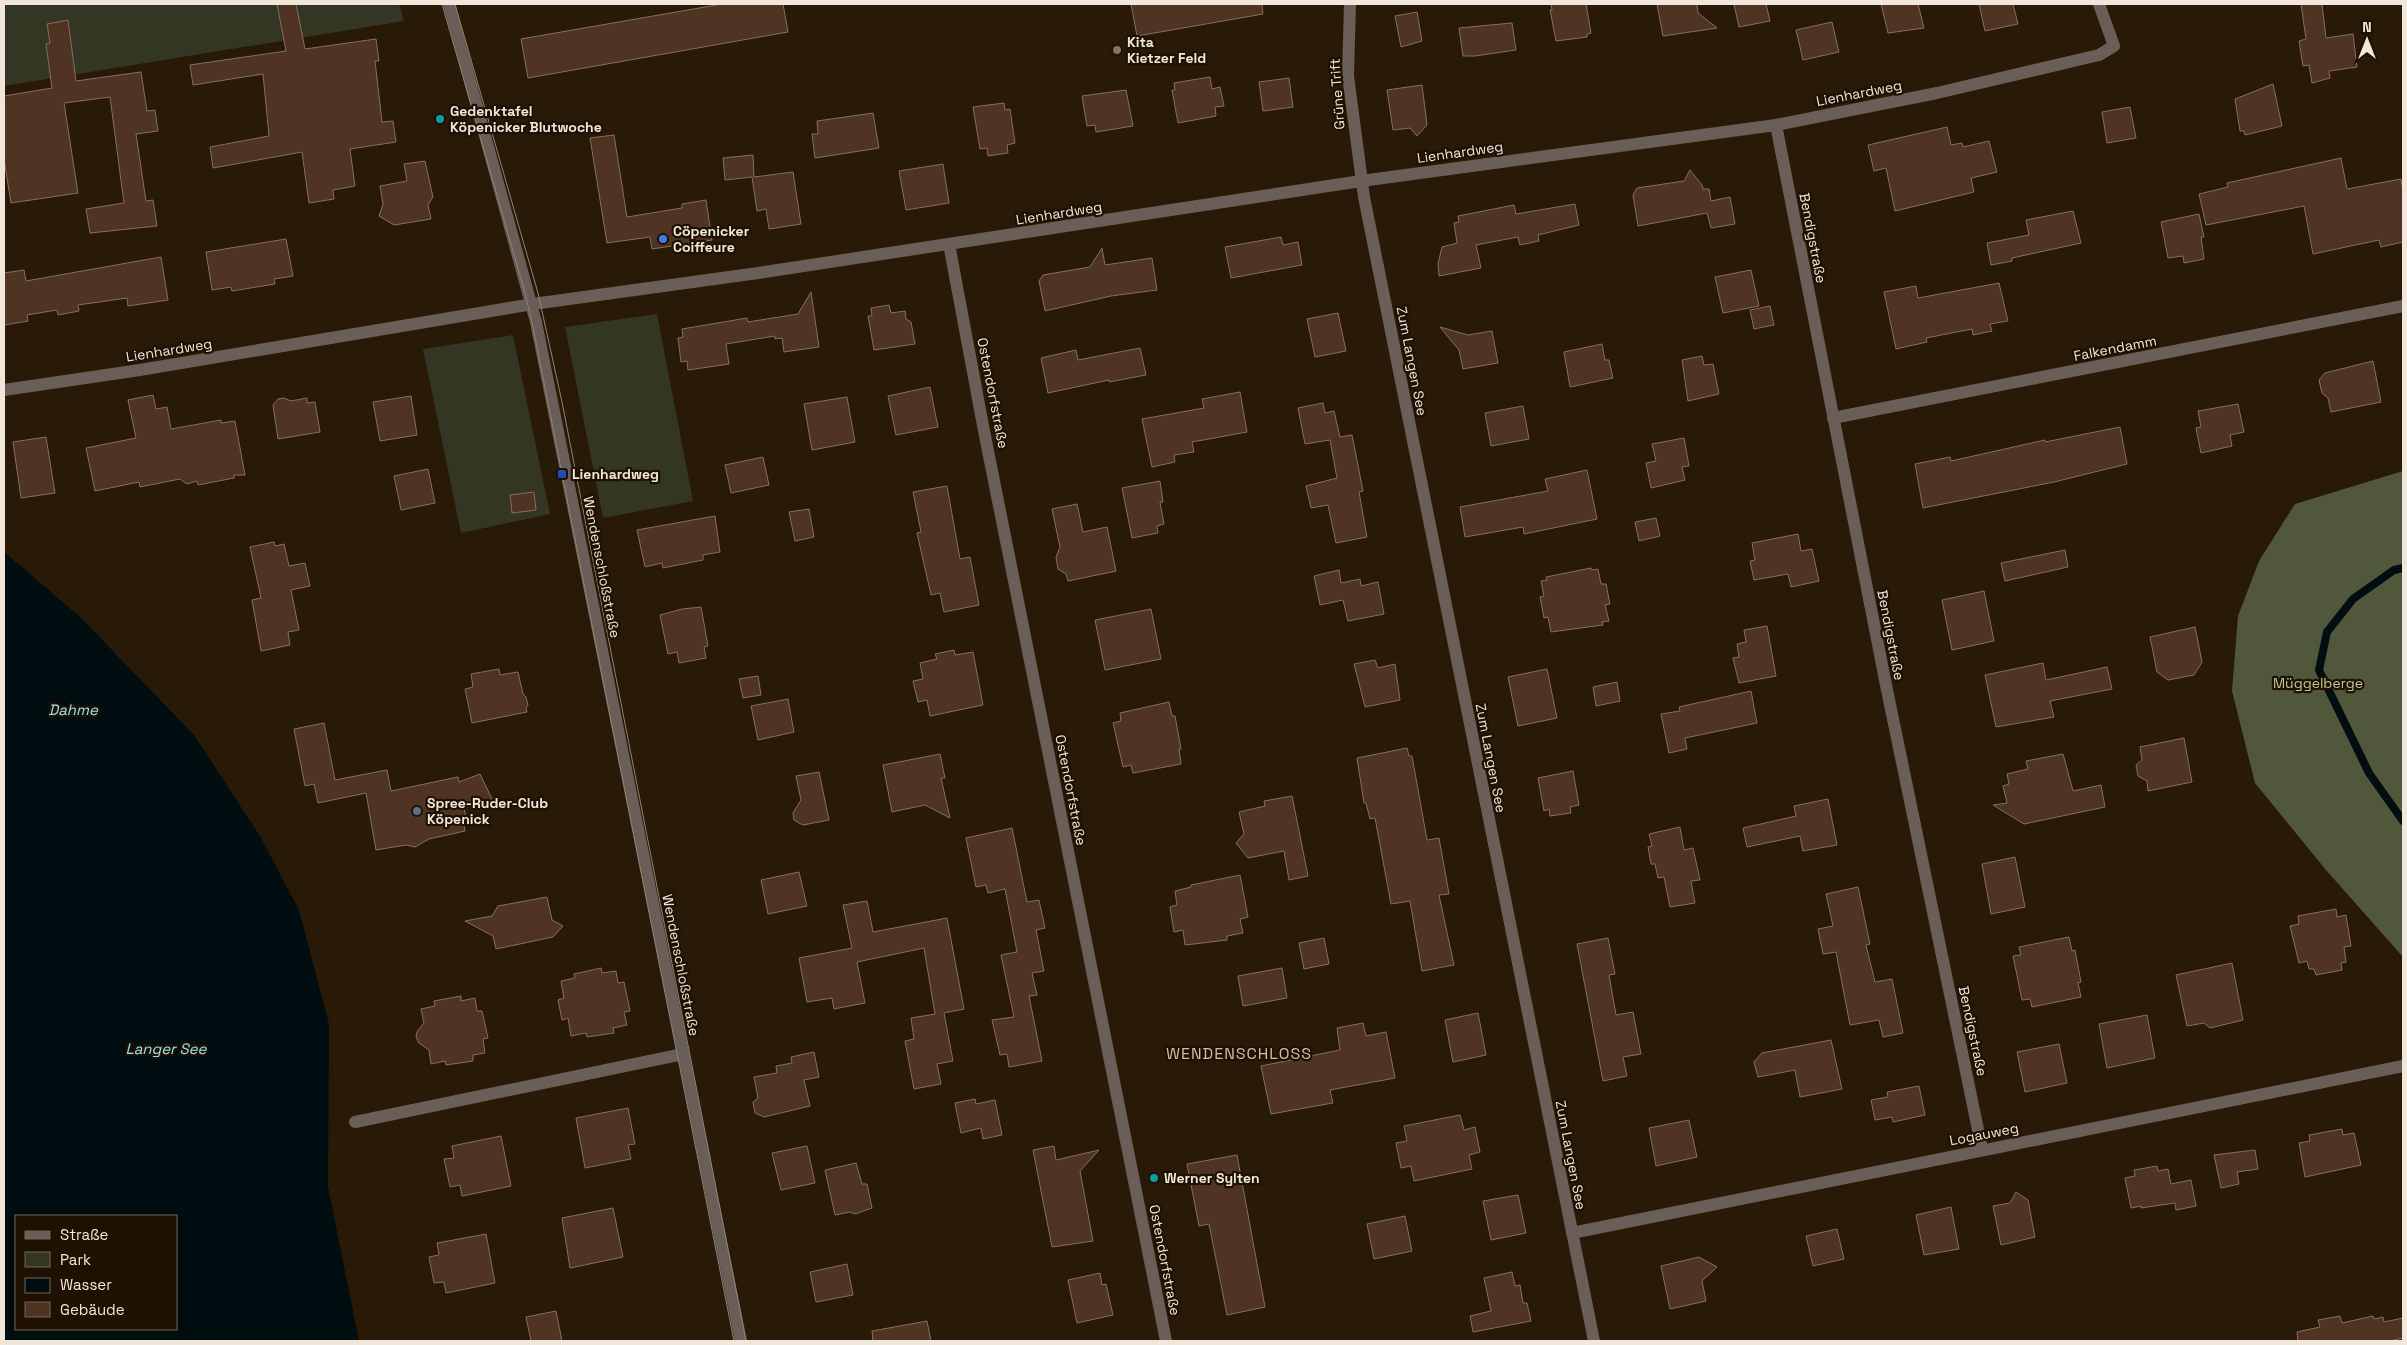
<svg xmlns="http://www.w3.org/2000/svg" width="2407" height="1345" font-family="'Space Grotesk',sans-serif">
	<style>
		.green { fill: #323623 }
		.forest { fill: #51573a }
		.water { fill: #000e11; fill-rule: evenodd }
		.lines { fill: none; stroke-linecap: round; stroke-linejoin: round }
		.stream { stroke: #000e11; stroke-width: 8 }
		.building { fill: #4f3424; stroke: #876e60 }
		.street { stroke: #695e58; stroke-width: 12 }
		.tram { stroke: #8e8373; stroke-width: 1 }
		.education-dot { fill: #8d6e63; stroke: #1e1101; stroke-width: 2 }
		.culture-dot { fill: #0f9aa8; stroke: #1e1101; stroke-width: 2 }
		.shop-dot { fill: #3f7fe0; stroke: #1e1101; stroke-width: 2 }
		.transit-dot { fill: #1a4fb4; stroke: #1e1101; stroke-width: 2 }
		.service-dot { fill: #5c6f8a; stroke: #1e1101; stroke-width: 2 }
		.labels { text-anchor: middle; stroke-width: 4.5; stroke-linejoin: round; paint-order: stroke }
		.poi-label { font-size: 14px; font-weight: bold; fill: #f0e7da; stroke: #1e1101; text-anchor: start }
		.street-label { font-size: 14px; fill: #f0e7da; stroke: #1e1101 }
		.park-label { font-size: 14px; fill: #bbc890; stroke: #1e1101 }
		.water-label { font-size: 15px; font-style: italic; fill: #95e0ee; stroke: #1e1101 }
		.quarter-label { font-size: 16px; letter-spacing: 1px; fill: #d0bea6; stroke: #1e1101 }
	</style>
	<rect width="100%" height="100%" fill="#281a07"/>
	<path class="green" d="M4,4H399L404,21L4,86Z
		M657,314L693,501L603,518L565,327Z
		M513,335L550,514L461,533L423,349Z"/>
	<path class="forest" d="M2403,471V957L2326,870L2255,783L2232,691L2238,616L2259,561L2295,504Z"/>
	<path class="water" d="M4,552L80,617L194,735L260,836L299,910L329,1024L328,1187L359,1341H4ZM16,1216H176V1329H16Z"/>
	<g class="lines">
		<path class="stream" d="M2403,568L2394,570L2353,599L2327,632L2319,670L2369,773L2403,821"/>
	</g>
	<path class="building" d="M277,4H296L305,49L376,39L379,61H375L382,122L393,121L396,142L350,149L355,186L333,190L334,199L309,203L302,152L213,168L210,147L269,136L263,74L193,85L190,65L286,51Z
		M722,4H783L788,32L528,78L521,39Z
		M1131,4H1262L1263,14L1137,36Z
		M1551,4H1586L1591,33L1587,34V37L1556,41L1550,10H1552Z
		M1657,4H1697L1698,13L1717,28L1663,36Z
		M1734,4H1766L1770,21L1739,27Z
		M1881,4H1918L1924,28L1888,33Z
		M1979,4H2013L2018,24L1985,31Z
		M2301,4H2322L2326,38L2353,34L2357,67L2329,71L2330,78L2312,83L2309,65L2303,66L2299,41L2306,39Z
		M1417,12L1422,41L1401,47L1395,16Z
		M68,20L76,81L141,72L147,111L155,110L158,131L136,134L146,201L153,200L157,226L90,233L86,209L124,203L110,97L64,103L78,193L11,203L4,159V96L52,88L46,44L50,43L47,24Z
		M1832,22L1839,52L1803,60L1796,30Z
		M1512,23L1516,50L1475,56H1463L1459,28Z
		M1210,77L1212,89L1220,87L1224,106L1215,107L1216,116L1178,123L1172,90H1175L1174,83Z
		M1289,78L1293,107L1263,111L1259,82Z
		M2273,84L2282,126L2245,135L2244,131H2240L2235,99Z
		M1422,85L1427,125L1417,136L1410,128L1393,130L1387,90Z
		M1126,90L1133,126L1096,132L1095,125L1087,126L1082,96Z
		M1004,103L1005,110L1010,109L1015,143L1007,145L1008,153L988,156L987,148L980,149L973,107Z
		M2130,107L2136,138L2107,143L2102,112Z
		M873,113L879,148L815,158L812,134H818L817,121Z
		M1947,127L1951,145L1962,143L1963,147L1989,141L1997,172L1971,178L1974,192L1895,211L1886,168L1874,171L1868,145Z
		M614,135L627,217L682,208V204L706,200L712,240L652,249L650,237L607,243L590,138Z
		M753,155L754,177L793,172L801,224L769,229L766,209L757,211L752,177L725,180L723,158Z
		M2341,158L2347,189L2401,179L2403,191V242L2381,247L2379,240L2313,254L2304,206L2206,225L2199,194L2228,187L2227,183Z
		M425,161L433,197L428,205L431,219L394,225L379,216L383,204L380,186L407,181L404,164Z
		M943,164L949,203L906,210L899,171Z
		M1690,170L1702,185L1703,189H1709L1711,201L1730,197L1735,224L1711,228L1707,213L1638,226L1633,195L1637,188L1684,181Z
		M1575,204L1579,225L1538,235L1539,241L1520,245L1518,237L1476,245L1481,268L1439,276L1438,264L1442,247L1457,243L1454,223L1459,222L1458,216L1514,205L1516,214Z
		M2073,211L2081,243L2012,258V261L1991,265L1987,243L2029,235L2026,220Z
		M2199,214L2204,237H2201L2204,259L2184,263L2183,256L2168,258L2161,222Z
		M1281,237L1283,245L1298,242L1302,265L1231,278L1225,247Z
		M286,239L293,276L274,279L275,284L232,291L231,287L212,290L206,252Z
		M1102,248L1105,265L1152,258L1157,290L1111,296L1045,311L1039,281L1043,275L1090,267Z
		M161,257L168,300L128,306L127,298L78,305L79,311L58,315L57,310L27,315L28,321L4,325V273L24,270L26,281Z
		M1751,270L1759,306L1723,313L1715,277Z
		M1999,283L2008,321L1990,324L1992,331L1973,335L1972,329L1926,338L1927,342L1896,349L1884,292L1916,286L1918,298Z
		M811,292L819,347L784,352L782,338L775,339V336L726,344L729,364L688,370L687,361L681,362L678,338L683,337L682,329L747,318L748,322L798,314Z
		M889,305L891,313L905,311L906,319L911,322L915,344L874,350L868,316H872L871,308Z
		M1770,306L1774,325L1754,329L1750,310Z
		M1338,313L1346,351L1315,357L1307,319Z
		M1440,327L1468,335L1492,331L1498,363L1463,369L1459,350Z
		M1602,344L1605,360H1609L1613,378L1570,387L1564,352Z
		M1140,348L1146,375L1109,382V380L1048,393L1041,358L1076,350L1078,360Z
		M1702,356L1704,365L1713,364L1719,394L1688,401L1682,360Z
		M2373,361L2381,402L2331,412L2328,398L2322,393L2319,380L2325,373Z
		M930,387L938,427L896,435L888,396Z
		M1240,392L1247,432L1192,442L1194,452L1174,455L1175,462L1152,467L1142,419L1204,408L1202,399Z
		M153,395L156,409L167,407L171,429L221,420V423L235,421L245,475H234V478L198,485L197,481L187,484L180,479L140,487L139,482L95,491L86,448L136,438L128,400Z
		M411,396L417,435L380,441L373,402Z
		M847,397L855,442L812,450L804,404Z
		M284,398L291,401L307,398V403L315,402L320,432L278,439L273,405L278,399Z
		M1323,403L1325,413L1334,411L1340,437L1352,435L1363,491L1359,492L1367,537L1336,543L1328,505L1311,508L1306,486L1337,478L1330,440L1305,444L1298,408Z
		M2238,404L2244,432L2230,435L2232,446L2201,453L2196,428L2201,427L2198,411Z
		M1523,406L1529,439L1491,446L1485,413Z
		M2120,427L2127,464L2054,482L1923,508L1915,464L1950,457L1951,461L2045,440V442Z
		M46,437L55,493L21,498L13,442Z
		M1684,438L1689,466L1682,467L1685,480L1651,488L1646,463L1656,461L1652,444Z
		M763,457L769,485L731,493L725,465Z
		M428,469L435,503L401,510L394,476Z
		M1587,470L1597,519L1524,534L1523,527L1465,537L1460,507L1548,491L1545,479Z
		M1160,481L1163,502H1160L1164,524L1157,526L1158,533L1132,538L1122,488Z
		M947,486L960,559L970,557L979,605L944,612L940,593L931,595L917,533L921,532L913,492Z
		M534,492L536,510L512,513L510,495Z
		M1077,504L1083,532L1107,527L1116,571L1068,581L1066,574L1058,569L1056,557L1060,547L1052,509Z
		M809,509L814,537L795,541L789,512Z
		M715,516L720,552L703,555V560L663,568L662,563L645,567L637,530Z
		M1656,518L1660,536L1639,541L1635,522Z
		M1798,534L1801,551L1812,549L1819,581L1791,587L1788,574L1754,580L1750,561L1755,560L1752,543Z
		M274,542L275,546L284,544L289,566L305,563L310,586L291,590L299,630L288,632L290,645L261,651L252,600L261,598L250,547Z
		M2065,550L2068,567L2005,581L2001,563Z
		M1591,568L1592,570L1598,569L1601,584H1606L1610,604L1605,605L1609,621L1602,622L1603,625L1551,632L1548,617L1544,618L1540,597L1544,596L1541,581L1547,580L1546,577Z
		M1339,570L1341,583L1360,579L1361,586L1378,582L1384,614L1348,621L1343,600L1320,605L1314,576Z
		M1984,591L1994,641L1952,650L1942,600Z
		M701,607L708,646L704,647L706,658L679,663L677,652L668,654L660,615L682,609Z
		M1151,609L1161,659L1105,670L1095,620Z
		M1767,626L1776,676L1739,683L1733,658L1739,657L1737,644L1746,642L1744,630Z
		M2195,627L2202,662L2194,675L2168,680L2157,672L2150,637Z
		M954,650L955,655L973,652L983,705L930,716L927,700L918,702L913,681L923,679L920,663L937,659L935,654Z
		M1375,660L1378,668L1395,664L1400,700L1365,707L1354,664Z
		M2043,663L2046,680L2107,667L2112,689L2050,701L2054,717L1996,727L1985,675Z
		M499,669L500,675L518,672L523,694L526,697L528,705L526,708L527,712L472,723L465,689L473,687L471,674Z
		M1547,669L1557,718L1518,726L1508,677Z
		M758,676L761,695L743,698L739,679Z
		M1617,682L1620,701L1596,706L1593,687Z
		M1751,691L1757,723L1685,738L1687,749L1669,753L1661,714L1680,711L1679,707Z
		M788,699L794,732L758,740L751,706Z
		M1169,702L1172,716H1175L1181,749H1179L1181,764L1133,773L1131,765L1123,767L1113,723L1121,721L1120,713Z
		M324,723L335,780L387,770L391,791L458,777L459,782L480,774L492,799L464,808L466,818L463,819L465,831L429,839L415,847L406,845L376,850L366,793L318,803L314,784L305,786L294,729Z
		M2184,738L2192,782L2148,791L2147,781L2138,776L2136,765L2142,760L2140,747Z
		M1407,748L1409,756H1412L1427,840L1439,838L1449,894L1439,895L1454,965L1422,971L1410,901L1391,904L1375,818L1370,819L1366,803H1364L1357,758Z
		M940,754L945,778H941L950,818L925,805L892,812L883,765Z
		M2063,754L2073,791L2101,785L2105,807L2024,824L1993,805L2007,803L2003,786L2009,784L2007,774L2028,769L2026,761Z
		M1573,771L1579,805L1570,807L1571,813L1550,816L1549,809L1544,811L1538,778Z
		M819,772L829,820L803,825L799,823L794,820L793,813L801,800L796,776Z
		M1292,796L1308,876L1289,880L1284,851L1248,858L1236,843L1244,834L1239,812L1265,806L1264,801Z
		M1828,799L1837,845L1803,851L1800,836L1747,847L1743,828L1796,816L1794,806Z
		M1680,827L1684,850L1693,848L1700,880L1691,881L1695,903L1670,907L1664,877L1658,878L1655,864H1651L1648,847L1652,846L1649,834Z
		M1012,828L1027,902L1039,900L1045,928L1036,930L1044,971L1032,973L1037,995L1029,996L1042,1061L1009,1067L1007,1054L1000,1055L992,1020L1014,1017L1001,955L1017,952L1005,889L988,893L986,885L976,887L966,838Z
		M2015,857L2025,907L1991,914L1982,864Z
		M799,872L807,906L768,914L761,880Z
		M1240,875L1248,917L1240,919L1243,933L1227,936V940L1185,945L1183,930L1174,932L1170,907L1177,905L1175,891L1191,887V885Z
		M1858,887L1870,944L1866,945L1875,982L1892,979L1903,1033L1883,1037L1879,1020L1850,1025L1836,952L1823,954L1818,929L1833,926L1826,894Z
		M547,897L552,920L563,926L553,937L496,949L493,936L465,921L492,916L498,906Z
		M867,901L873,932L947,918L964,1009L944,1013L953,1061L937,1064L941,1084L914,1089L905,1041L914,1039L911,1018L935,1014L924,948L857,962L865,1003L834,1009L832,998L807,1002L799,958L852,948L843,905Z
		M2336,909L2337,917L2346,915L2351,946L2344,947L2346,962L2341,963L2342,970L2316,975L2314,969H2309L2307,961L2299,963L2290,926L2299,924L2298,916Z
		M2069,937L2072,951L2075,950L2081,982L2078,983L2081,997L2032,1007L2030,999L2022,1000L2013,956L2021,955L2019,947Z
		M1324,938L1329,964L1304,969L1299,943Z
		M1608,938L1615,974L1609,975L1616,1015L1633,1012L1641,1054L1623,1057L1627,1076L1603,1081L1577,944Z
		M2232,963L2243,1020L2210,1028L2204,1023L2187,1026L2176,975Z
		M601,968L602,973L616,971L618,983L624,982L630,1011L624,1012L627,1025L613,1028L614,1033L587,1037L586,1033L571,1036L568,1018L562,1020L558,1000L564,998L561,981L575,978L574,974Z
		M1282,968L1287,998L1243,1006L1238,976Z
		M461,996V1001L475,998L477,1011H482L488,1038L483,1039L485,1053L473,1055V1061L446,1065L445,1061L431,1064L429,1050L419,1043L416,1037L417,1032L424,1023L421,1009L435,1006L434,1001Z
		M1478,1013L1486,1055L1453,1062L1445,1020Z
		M2147,1015L2155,1058L2107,1068L2099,1024Z
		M1363,1023L1366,1036L1386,1032L1395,1078L1330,1090L1333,1103L1271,1114L1261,1066L1340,1050L1337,1028Z
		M1831,1040L1842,1089L1800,1097L1795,1070L1758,1077L1754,1062L1762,1053Z
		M2059,1044L2067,1083L2025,1092L2017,1052Z
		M814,1052L819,1077L804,1080L810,1106L764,1117L755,1113L753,1102L758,1098L754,1077L777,1073L776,1066L792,1063L791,1057Z
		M1919,1086L1925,1115L1893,1122L1892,1117L1875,1120L1871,1100L1888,1097L1887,1092Z
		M975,1099L976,1104L995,1100L1002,1135L983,1139L981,1128L961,1133L955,1103Z
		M628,1108L635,1144L628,1145L631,1159L585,1168L576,1118Z
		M1460,1115L1464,1130L1475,1127L1480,1152L1469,1155L1472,1169L1414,1181L1411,1166L1401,1168L1396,1143L1407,1141L1404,1126Z
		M1689,1120L1697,1157L1656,1166L1649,1128Z
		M2342,1129L2343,1135L2354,1133L2361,1165L2305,1177L2299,1143L2310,1141L2309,1135Z
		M501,1136L511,1186L462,1196L460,1185L450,1187L444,1159L454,1158L452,1146Z
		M807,1146L815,1183L781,1190L772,1153Z
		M1054,1146L1056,1160L1099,1150L1080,1171L1093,1241L1052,1247L1033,1150Z
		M2255,1150L2258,1169L2237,1172L2239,1184L2221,1188L2214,1155Z
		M1237,1155L1265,1307L1227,1315L1209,1224L1199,1226L1187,1164Z
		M856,1163L862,1184H867L872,1208L855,1214L850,1212L835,1215L825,1170Z
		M2157,1166L2158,1171L2168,1169L2171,1184L2191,1180L2196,1206L2176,1210L2175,1203L2141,1208V1206L2131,1208L2125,1178L2135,1176L2134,1170Z
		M2016,1192L2028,1200L2035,1237L2001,1245L1993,1206L2010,1203Z
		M1518,1195L1526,1233L1491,1240L1483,1201Z
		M1951,1207L1959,1249L1924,1255L1916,1215Z
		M613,1208L623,1257L570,1268L562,1218Z
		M1405,1216L1412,1251L1374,1259L1367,1224Z
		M1837,1229L1844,1259L1813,1266L1806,1236Z
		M486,1234L495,1283L446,1293L444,1282L434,1283L429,1257L439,1255L437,1243Z
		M1699,1257L1717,1267L1702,1281L1706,1301L1670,1309L1661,1266Z
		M847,1264L853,1295L816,1302L810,1272Z
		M1512,1272L1515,1286L1520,1285L1523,1303H1527L1531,1321L1473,1332L1470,1316L1491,1311L1484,1278Z
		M1100,1273L1102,1285L1106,1284L1113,1315L1077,1323L1068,1280Z
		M556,1311L562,1341H531L526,1317Z
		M2340,1316L2342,1323L2373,1316L2374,1319L2383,1317L2384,1322L2403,1318V1338L2389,1341H2298L2297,1332L2320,1327L2318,1320Z
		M927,1321L931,1341H873L872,1331Z"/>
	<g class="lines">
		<path class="street" d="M449,4L536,322L741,1341
			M1350,4L1348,76L1364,197L1594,1341
			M1776,125L1886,685L1982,1149
			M949,244L984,431L1166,1341
			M4,390L140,370L533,304L758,273L1361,181L1776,125L1937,93L2099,55L2114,46L2099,4
			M1833,418L2403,306
			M355,1122L683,1054
			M1572,1233L2403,1066"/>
		<path class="tram" d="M442,4L524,289L532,322L734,1341
			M455,4L538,293L562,402L746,1341"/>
	</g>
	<circle class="education-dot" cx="1117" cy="50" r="5"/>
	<g class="culture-dot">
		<circle cx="440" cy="119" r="5"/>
		<circle cx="1154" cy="1178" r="5"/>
	</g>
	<circle class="shop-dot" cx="663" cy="239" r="5"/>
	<rect class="transit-dot" x="557" y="469" width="10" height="10" rx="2.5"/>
	<circle class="service-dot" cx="417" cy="811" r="5"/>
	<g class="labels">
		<g class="poi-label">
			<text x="1127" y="47">Kita<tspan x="1127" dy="16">Kietzer Feld</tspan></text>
			<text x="450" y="116">Gedenktafel<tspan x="450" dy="16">Köpenicker Blutwoche</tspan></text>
			<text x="673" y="236">Cöpenicker<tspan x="673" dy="16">Coiffeure</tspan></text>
			<text x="572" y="479">Lienhardweg</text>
			<text x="427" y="808">Spree-Ruder-Club<tspan x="427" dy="16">Köpenick</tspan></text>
			<text x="1164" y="1183">Werner Sylten</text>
		</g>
		<g class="street-label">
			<text transform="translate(1859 93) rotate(-11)" y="5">Lienhardweg</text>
			<text transform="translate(1337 94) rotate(-94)" y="5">Grüne Trift</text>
			<text transform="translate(1460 152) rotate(-8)" y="5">Lienhardweg</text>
			<text transform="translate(1059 213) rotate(-9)" y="5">Lienhardweg</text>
			<text transform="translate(1813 238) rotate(79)" y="5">Bendigstraße</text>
			<text transform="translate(2115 348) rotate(-11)" y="5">Falkendamm</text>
			<text transform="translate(169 350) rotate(-9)" y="5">Lienhardweg</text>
			<text transform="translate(1412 361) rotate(79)" y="5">Zum Langen See</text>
			<text transform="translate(993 393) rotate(79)" y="5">Ostendorfstraße</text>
			<text transform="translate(602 567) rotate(79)" y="5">Wendenschloßstraße</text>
			<text transform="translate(1891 635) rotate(79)" y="5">Bendigstraße</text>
			<text transform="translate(1491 758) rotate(79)" y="5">Zum Langen See</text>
			<text transform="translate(1071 790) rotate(79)" y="5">Ostendorfstraße</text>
			<text transform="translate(681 965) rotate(79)" y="5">Wendenschloßstraße</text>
			<text transform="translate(1973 1031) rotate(78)" y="5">Bendigstraße</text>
			<text transform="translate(1984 1134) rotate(-11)" y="5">Logauweg</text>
			<text transform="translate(1571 1155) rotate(79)" y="5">Zum Langen See</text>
			<text transform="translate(1165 1260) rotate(79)" y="5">Ostendorfstraße</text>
		</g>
		<g class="park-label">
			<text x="2318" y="688">Müggelberge</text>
		</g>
		<g class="water-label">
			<text x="73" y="715">Dahme</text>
			<text x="166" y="1054">Langer See</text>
		</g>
		<g class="quarter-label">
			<text x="1239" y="1059">WENDENSCHLOSS</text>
		</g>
	</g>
	<rect width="2407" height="1345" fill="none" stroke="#f0e7da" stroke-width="10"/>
	<rect x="15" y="1215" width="162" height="115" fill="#1e1101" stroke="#726758"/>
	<rect x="25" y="1231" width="25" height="8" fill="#695e58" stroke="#726758"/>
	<text x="60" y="1240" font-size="15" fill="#f0e7da">Straße</text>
	<rect x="25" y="1252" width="25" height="15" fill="#323623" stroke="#726758"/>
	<text x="60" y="1265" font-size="15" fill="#f0e7da">Park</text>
	<rect x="25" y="1278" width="25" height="15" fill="#000e11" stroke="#726758"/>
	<text x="60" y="1290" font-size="15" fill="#f0e7da">Wasser</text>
	<rect x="25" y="1302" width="25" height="15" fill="#4f3424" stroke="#726758"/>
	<text x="60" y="1315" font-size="15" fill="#f0e7da">Gebäude</text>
	<g transform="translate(2367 40)" stroke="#1e1101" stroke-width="4" paint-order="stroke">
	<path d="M0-4L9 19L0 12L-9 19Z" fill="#f0e7da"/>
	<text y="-8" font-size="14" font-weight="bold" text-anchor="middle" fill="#f0e7da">N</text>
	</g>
</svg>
